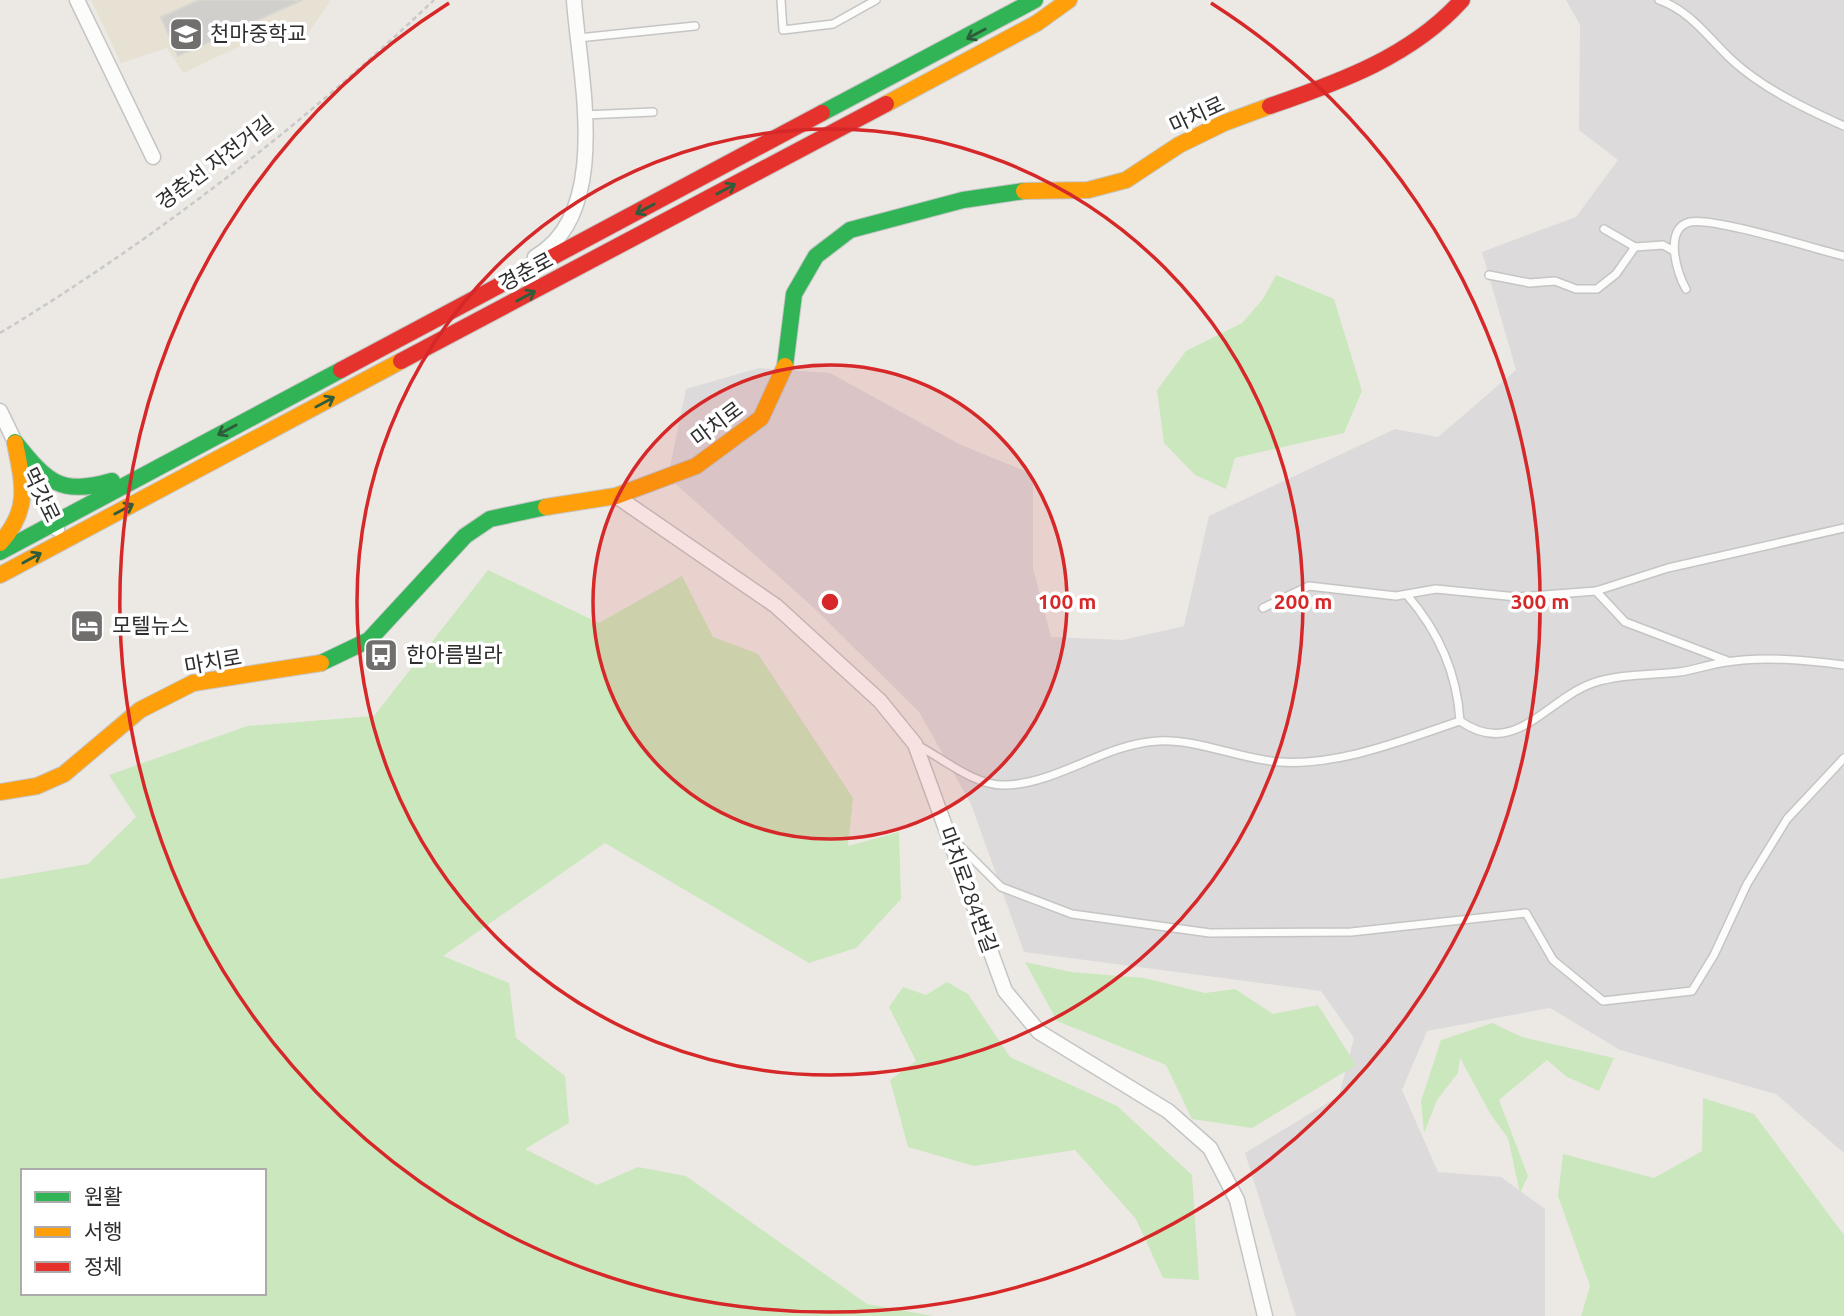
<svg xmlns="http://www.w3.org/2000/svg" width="1844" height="1316" font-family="Ubuntu,'Noto Sans KR',sans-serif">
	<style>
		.industrial { fill: #dcdadb }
		.education { fill: #e6e1d3 }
		.green { fill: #cbe7be; fill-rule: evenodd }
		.building { fill: #d1cfcb; stroke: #d7d5d0; stroke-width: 2 }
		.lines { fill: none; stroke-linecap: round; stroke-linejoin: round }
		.lane-casing { stroke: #c5c5c5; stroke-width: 10 }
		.street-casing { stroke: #c5c5c5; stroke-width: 17 }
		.fast-casing { stroke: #c5c5c5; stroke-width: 18 }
		.slow-casing { stroke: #c5c5c5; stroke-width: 18 }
		.jam-casing { stroke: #c5c5c5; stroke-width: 18 }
		.path { stroke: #c9c9c8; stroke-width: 2.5; stroke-dasharray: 5 3.5; stroke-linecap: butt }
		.lane { stroke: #fcfcfb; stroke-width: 7 }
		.street { stroke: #fcfcfb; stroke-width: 14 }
		.fast { stroke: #30b455; stroke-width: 16 }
		.slow { stroke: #ff9f0a; stroke-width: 16 }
		.jam { stroke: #e5322d; stroke-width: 16 }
		.oneway { stroke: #2f5d3c }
		.ring { fill: none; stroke: #d62828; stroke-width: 3.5 }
		.labels { text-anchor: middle; stroke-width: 7; stroke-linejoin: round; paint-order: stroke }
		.poi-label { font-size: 21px; fill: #2e2e2e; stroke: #fff; text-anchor: start }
		.street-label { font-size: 21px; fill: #2e2e2e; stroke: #fff }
		.centre { fill: #d62828; stroke: #fff; stroke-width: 3.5 }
		.ring-label { font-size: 21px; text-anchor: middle; font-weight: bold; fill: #d62828; stroke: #fff; stroke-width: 7; stroke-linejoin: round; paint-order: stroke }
	</style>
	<rect width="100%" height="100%" fill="#ece9e4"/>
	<path class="industrial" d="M1566,0H1844V1153L1776,1094L1620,1050L1550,1008L1427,1031L1402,1090L1438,1172L1501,1177L1545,1209V1316H1296L1245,1153L1339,1096L1354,1038L1321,991L1024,952L971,804L919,712L815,609L668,477L686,389L759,368L830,373L961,445L1033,474V568L1051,637L1123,640L1184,626L1209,516L1395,429L1438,437L1516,370L1482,252L1576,217L1618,160L1579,130L1580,25Z"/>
	<path class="education" d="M91,0H331L300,45L288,23L183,73L167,48L121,63Z"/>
	<path class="green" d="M1276,275L1334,299L1362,391L1344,433L1235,458L1226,489L1195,475L1164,443L1157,390L1186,351L1242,323L1263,299Z
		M488,570L599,623L682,576L713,637L758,654L853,798L848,846L899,832L901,899L856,948L809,963L605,843L443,956L509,983L516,1038L565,1076L569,1123L525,1149L597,1185L638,1167L686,1176L867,1304L933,1316H0V879L88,864L136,817L109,775L247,726L374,716ZM23,1171H264V1293H23Z
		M1025,962L1071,972L1144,978L1205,993L1235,989L1273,1014L1318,1005L1356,1065L1252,1128L1192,1119L1166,1065L1057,1021Z
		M947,982L968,994L1010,1057L1117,1106L1192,1175L1199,1280L1163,1278L1136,1219L1075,1150L974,1166L908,1147L890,1080L916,1061L889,1007L903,987L926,995Z
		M1492,1023L1522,1037L1614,1058L1599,1091L1567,1077L1547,1060L1499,1100L1528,1176L1520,1193L1508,1138L1491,1115L1460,1058L1458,1073L1437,1100L1424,1133L1421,1101L1441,1040Z
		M1703,1098L1754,1114L1844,1235V1316H1581L1590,1286L1558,1196L1563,1154L1654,1178L1702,1151Z"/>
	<path class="building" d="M200,0H302L178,56L161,17Z"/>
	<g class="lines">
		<g class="lane-casing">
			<path id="lane" d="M781,0L783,30L833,24L876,0
				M1659,0C1691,11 1709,39 1733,61C1764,89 1806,109 1844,126
				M578,38L695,26
				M584,115L653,112
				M1604,229L1635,247
				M1489,275L1530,283L1555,281L1576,289H1597L1616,274L1635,247L1663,245L1672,250
				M1686,289C1677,274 1663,228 1690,222C1714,217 1815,249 1844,256
				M1596,591L1625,622L1728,661
				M1407,595C1439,632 1457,672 1460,721
				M1263,608L1309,586L1396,596L1436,589L1517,597L1596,591L1668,568L1844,528
				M1460,721C1515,759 1545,700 1593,683C1620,674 1651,675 1679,672C1695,670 1710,664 1726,662C1764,656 1806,660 1844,665
				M919,746C943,759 977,787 1006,785C1059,783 1104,744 1158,741C1199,739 1239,759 1279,762C1340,766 1403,740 1460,721
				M954,840L1001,887L1072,914L1210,933L1351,932L1526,913L1553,960L1603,1001L1692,991L1714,955L1747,884L1787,819L1844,758"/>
		</g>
		<g class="street-casing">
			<path id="street" d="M77,0L153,157
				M535,257C613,213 579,73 574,0
				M0,411L57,529
				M616,496L776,606L880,701L915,744L1005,991L1039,1032L1168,1111L1210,1148L1237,1200L1265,1316"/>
		</g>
		<g class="fast-casing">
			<path id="fast" d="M822,113L1035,0
				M785,366L794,294L816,256L850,230L963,200L1024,191
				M15,442C47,482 60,496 112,481
				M0,552L341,370
				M321,663L369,640L465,536L490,519L546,507"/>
		</g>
		<g class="slow-casing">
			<path id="slow" d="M886,104L1037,23L1069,0
				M1024,191L1088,190L1126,180L1179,145L1224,123L1270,106
				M546,507L616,496L696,466L761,418L785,366
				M0,543C31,509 23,484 15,443
				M0,575L401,361
				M0,792L37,786L64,774L140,710L193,683L321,663"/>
		</g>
		<g class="jam-casing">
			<path id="jam" d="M1270,106C1340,82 1412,56 1462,0
				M401,361L886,104
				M341,370L822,113"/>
		</g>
		<path class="path" d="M0,333C154,240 304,124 434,0"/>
		<use href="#lane" class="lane"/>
		<use href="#street" class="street"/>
		<use href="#fast" class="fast"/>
		<use href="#slow" class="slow"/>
		<use href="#jam" class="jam"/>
	</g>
	<defs><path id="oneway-shaft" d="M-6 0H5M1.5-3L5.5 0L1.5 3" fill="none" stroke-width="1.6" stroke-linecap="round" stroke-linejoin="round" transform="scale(1.75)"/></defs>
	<g class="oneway">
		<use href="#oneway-shaft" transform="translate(976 34) rotate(152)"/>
		<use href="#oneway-shaft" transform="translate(726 189) rotate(-28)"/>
		<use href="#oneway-shaft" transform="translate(645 209) rotate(152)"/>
		<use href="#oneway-shaft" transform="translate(526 296) rotate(-28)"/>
		<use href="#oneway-shaft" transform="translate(325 402) rotate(-28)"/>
		<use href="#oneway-shaft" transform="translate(227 430) rotate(152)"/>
		<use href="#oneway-shaft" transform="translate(124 509) rotate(-28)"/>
		<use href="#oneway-shaft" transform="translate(32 558) rotate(-29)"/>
	</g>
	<circle cx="830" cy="602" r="237" fill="#d62828" fill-opacity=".12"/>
	<g class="ring">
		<circle cx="830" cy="602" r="237"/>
		<circle cx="830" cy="602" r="473"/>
		<path d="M1211 3A710 710 0 1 1 449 3"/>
	</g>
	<defs>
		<g id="school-square" transform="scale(1.75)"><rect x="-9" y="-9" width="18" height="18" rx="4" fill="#706f6e" stroke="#fff"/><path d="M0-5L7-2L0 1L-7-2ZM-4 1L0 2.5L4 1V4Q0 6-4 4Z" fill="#fff"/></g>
		<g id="hotel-square" transform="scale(1.75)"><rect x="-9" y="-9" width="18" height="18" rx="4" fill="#706f6e" stroke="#fff"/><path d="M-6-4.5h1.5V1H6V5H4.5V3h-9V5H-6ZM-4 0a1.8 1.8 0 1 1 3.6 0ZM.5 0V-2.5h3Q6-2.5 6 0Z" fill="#fff"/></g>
		<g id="bus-square" transform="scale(1.75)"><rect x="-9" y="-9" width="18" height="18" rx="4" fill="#706f6e" stroke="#fff"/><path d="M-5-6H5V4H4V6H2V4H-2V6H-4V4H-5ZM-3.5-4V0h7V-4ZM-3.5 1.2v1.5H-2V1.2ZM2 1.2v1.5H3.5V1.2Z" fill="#fff"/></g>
	</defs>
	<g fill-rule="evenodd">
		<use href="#school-square" x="186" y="34"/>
		<use href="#hotel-square" x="87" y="626"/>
		<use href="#bus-square" x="381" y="655"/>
	</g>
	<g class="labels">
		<g class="poi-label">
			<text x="210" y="41">천마중학교</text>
			<text x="112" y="633">모텔뉴스</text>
			<text x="406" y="662">한아름빌라</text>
		</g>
		<g class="street-label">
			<text transform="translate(1197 115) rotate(-25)" y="7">마치로</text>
			<text transform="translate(215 163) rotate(-37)" y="7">경춘선 자전거길</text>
			<text transform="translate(526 272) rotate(-28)" y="7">경춘로</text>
			<text transform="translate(717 424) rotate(-37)" y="7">마치로</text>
			<text transform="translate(41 495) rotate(64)" y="7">먹갓로</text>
			<text transform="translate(213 662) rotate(-10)" y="7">마치로</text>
			<text transform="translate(968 890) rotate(70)" y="7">마치로284번길</text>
		</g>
	</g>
	<circle cx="830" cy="602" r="10" class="centre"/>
	<g class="ring-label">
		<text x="1067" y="609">100 m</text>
		<text x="1303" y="609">200 m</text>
		<text x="1540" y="609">300 m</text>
	</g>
	<rect x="21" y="1169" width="245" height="126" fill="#ffffff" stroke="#ababab" stroke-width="2"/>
	<rect x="35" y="1192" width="35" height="10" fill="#30b455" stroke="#ababab" stroke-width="2"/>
	<text x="84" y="1204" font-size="21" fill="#2e2e2e">원활</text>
	<rect x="35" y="1227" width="35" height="10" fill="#ff9f0a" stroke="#ababab" stroke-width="2"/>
	<text x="84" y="1239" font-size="21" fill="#2e2e2e">서행</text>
	<rect x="35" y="1262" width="35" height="10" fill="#e5322d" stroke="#ababab" stroke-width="2"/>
	<text x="84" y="1274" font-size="21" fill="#2e2e2e">정체</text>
</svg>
